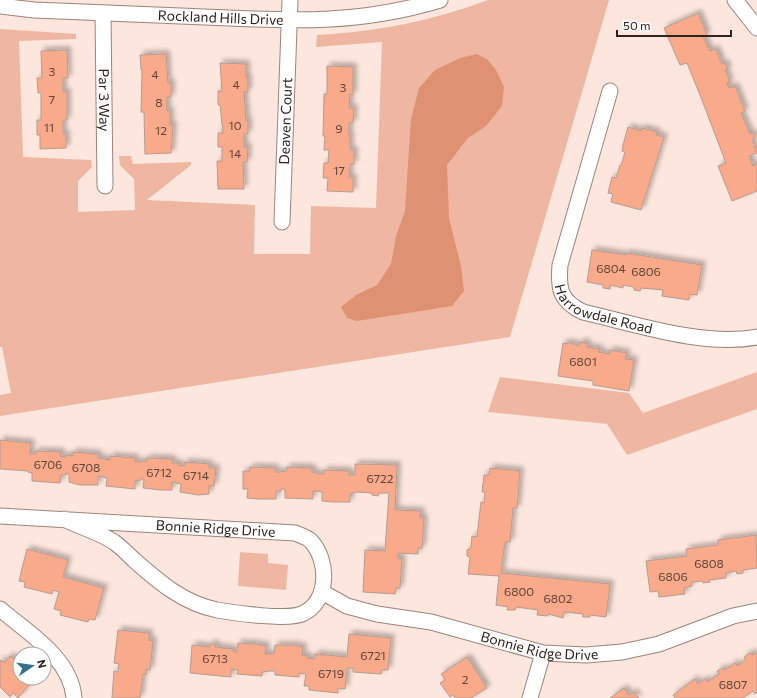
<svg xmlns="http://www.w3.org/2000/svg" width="757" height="698" font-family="Commissioner,sans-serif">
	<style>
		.green { fill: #efb7a1 }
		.water { fill: #de9272 }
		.building { fill: #f9aa8a; stroke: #b59c91; filter: url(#shadow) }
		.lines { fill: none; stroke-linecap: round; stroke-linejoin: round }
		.minor-casing { stroke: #9d847a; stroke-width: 17 }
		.minor { stroke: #fff; stroke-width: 15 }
		.labels { text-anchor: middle; stroke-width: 3.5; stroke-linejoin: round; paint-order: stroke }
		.number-label { font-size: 12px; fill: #60453a }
		.street-label { font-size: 14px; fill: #2d231f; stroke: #fff }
	</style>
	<defs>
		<filter id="shadow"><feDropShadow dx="3.5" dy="-3.5" stdDeviation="2" flood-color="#0004"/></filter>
	</defs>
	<rect width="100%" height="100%" fill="#fce6dd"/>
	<path class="green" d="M488,0H609L510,337L0,416V395L11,393L2,347H0V29L76,34V39L19,41L23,157L91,160L92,167L78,181V212L135,210L134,179L120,165L119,156H131L133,164L191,162V165L147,200L255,205L254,254H310L311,206L376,208L382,42L316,47L317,35C380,31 428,22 488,0Z
		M757,372V409L627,455L607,424L488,412L500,377L629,393L643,413Z
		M240,552L268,554V563L288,565L286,590L238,586Z"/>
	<path class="water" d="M477,54L487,59L496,70L504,87L502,106L486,126L468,138L447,165L449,218L461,266L464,291L452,306L357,321L347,318L341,307L356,295L377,285L391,264L396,236L405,211L411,119L419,88L435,70L460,58Z"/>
	<path class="building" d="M698,13L707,35L703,37L710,51L716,49L722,64L725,63L728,69L725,70L730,82L727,83L729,88L735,86L745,111L741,113L750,134L753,133L755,138L752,140L757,153L749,156L753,166L756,164L757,166V191L732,201L718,166L726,163L700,95L687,63L680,65L664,28Z
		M67,50L68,78H63V92H67V120H63V134H66V148L40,149V135H37V120H41V93H38L37,78H42L41,51Z
		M166,54L168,83H171V97H167V111H170V125H173L171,153L145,154L144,112H141L142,70H141L140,55Z
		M220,63L246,64V77L248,78V92H244L246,120H248V134H244V147H248L247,162H243L244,189H218L217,161H222V147H218V133H223L220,105H218V91H222Z
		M327,66L353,67V95L350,94L349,108H354L353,123H349V136H350V150H354V164H350L349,178H353V192L327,191L328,178H323L324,163H328L329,150H324L325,136H323L324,94H327Z
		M628,127L641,131L642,128L657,132L656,135L664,137L641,210L611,202L613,194L608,193L612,177L616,178L620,165L621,166L625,152L622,151L623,145Z
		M592,250L626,255V253L702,265L697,295L690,294L689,300L662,296L663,290L641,288L640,291L634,290V287L623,285V288L610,285V289L603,288V285L587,282Z
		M568,342L579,346L580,342L587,343V347L600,349L599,352L610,354V350L627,353L625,359L634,360L629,391L593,385V381L558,376L563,343L568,344Z
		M0,440L31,443L30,454H36V451L61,452L60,456L66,457V455L73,456V452L98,454V458L110,460V456L135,458V462H140L141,461H147V458L172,459V463H178V465L184,466L185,462L209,464V468H216L214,486H209V494L198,495L180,492L181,484L176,483V482H172V490H161L143,488L144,479H140V481L135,480V489L106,486L107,478L98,476V485H80L69,482V474L66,473V475H61L60,483L32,481V473L28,472V471L0,469Z
		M355,464L397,465L395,510L421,511L420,518H424L422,548H418V554L398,553V558L402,559L400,588H396L395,594L363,592L365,550L385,551L389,493H379L378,496L372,495V493L356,492L350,494V502H332L322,501V492L317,491H313V499L285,498V489H281V491H276V499H258L247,498L248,489H243V471H250V467L275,468V472H280L287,471V467L312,468V472L319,474H324V470L349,471V475H355Z
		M490,468L520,471L517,508H513L510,542H505L501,573L610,584L606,617L590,615V617H583V614L564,612L563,618L548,614V616L537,615L538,610L516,607L515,610H507L508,607L496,605L499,576L468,574L470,557L467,556V550L471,548L472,536L477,537L481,502L484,503L485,492H482L484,475H489Z
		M756,535L757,568L743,570V573L737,574L736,571L726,573V578L709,580L710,582L703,583L702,581L692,582V586L684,588L685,594L659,597L658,591L650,592L646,561L687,556L686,549L718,545V540Z
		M27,549L68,560L63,577L104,588L95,620L89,619L88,622L60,615L61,611L54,609L59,592L53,590L52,594L24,587L25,582L19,581Z
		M118,630L149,633V640L153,641L150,670L146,669V675L143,674L140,698H112L114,671L118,672L119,664L114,663Z
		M349,634L391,638L388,670H382L381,674L353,672V668H347L345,689L338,688V693L309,690V686H304L306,674L299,673V677L275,675V671H269L262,672V676L237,674L238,670L231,669V677L190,673L192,645L210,647V644H216L215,647L233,649V651L237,652L238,643L255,644L266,646L265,654H269L274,653L275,645H292L303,647L302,655L307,656V658L314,659L315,654L347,657Z
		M757,652V692L755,694L753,691L743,698H675L673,695L695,679L698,684L705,679L707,682L719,674L717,671L723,668L725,670L735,663L738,666L746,659L744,657L750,653L752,655Z
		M10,656L20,663V678H29L26,681L30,684L18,698L13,693L10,697L0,687V660L5,662Z
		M467,657L487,688L471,698H455L453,695L450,697L440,683L445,680L441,674Z
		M624,688L629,695L634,692L639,698H610Z"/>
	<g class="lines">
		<g class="minor-casing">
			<g id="minor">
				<path d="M735,0L757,28"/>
				<path id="s1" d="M0,6L34,10C91,12 148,15 205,17C289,21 357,25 440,0"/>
				<path id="s2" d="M103,13L105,186"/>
				<path id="s3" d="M610,91L560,265C558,289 560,301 583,312C636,324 703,347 757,337"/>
				<path id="s4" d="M282,222L290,0"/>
				<path id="s5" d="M0,516L295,533C300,535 307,537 311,541C329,561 329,600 304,613C290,621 234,613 217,610C183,603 159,582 134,560C128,554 121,547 114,542C99,532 80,527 64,519"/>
				<path id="s6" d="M322,592L347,606L377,614L431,622L543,653L586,655L622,652L659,644L733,616L757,611"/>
				<path d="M0,609C28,633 71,658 74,698"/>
				<path d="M530,698L543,653"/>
			</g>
		</g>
		<use href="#minor" class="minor"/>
	</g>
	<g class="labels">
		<g class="number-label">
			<text x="52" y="76">3</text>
			<text x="155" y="79">4</text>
			<text x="236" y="89">4</text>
			<text x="343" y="92">3</text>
			<text x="52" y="104">7</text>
			<text x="159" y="107">8</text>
			<text x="235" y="130">10</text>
			<text x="49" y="132">11</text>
			<text x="339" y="133">9</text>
			<text x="161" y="135">12</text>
			<text x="235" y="158">14</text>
			<text x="339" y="175">17</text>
			<text x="611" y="273">6804</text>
			<text x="646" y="276">6806</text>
			<text x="583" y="366">6801</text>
			<text x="48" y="469">6706</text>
			<text x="86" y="472">6708</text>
			<text x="159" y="477">6712</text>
			<text x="196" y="480">6714</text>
			<text x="380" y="483">6722</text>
			<text x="709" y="568">6808</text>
			<text x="673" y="581">6806</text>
			<text x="519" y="596">6800</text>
			<text x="558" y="603">6802</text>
			<text x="373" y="660">6721</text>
			<text x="215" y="663">6713</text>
			<text x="331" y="678">6719</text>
			<text x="465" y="684">2</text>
			<text x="733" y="689">6807</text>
		</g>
		<g class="street-label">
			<text dy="5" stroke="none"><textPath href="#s1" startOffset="221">Rockland Hills Drive</textPath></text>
			<text dy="5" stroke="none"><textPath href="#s2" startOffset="87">Par 3 Way</textPath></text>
			<text dy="5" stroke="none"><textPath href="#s4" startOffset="101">Deaven Court</textPath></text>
			<text dy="5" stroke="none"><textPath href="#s3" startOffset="255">Harrowdale Road</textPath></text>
			<text dy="5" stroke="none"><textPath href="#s5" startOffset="216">Bonnie Ridge Drive</textPath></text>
			<text dy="5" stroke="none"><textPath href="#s6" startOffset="226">Bonnie Ridge Drive</textPath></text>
		</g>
	</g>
	<g transform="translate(32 666) rotate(77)"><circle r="19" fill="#ffffff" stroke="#aba7a5"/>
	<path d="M0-3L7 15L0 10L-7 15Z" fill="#337287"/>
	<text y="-6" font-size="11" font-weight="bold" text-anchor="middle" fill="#2d231f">N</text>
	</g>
	<path d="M617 30v6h114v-6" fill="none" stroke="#2d231f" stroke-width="2"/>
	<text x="623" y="30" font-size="12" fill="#2d231f" stroke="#ffffff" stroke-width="3" paint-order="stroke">50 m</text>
</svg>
